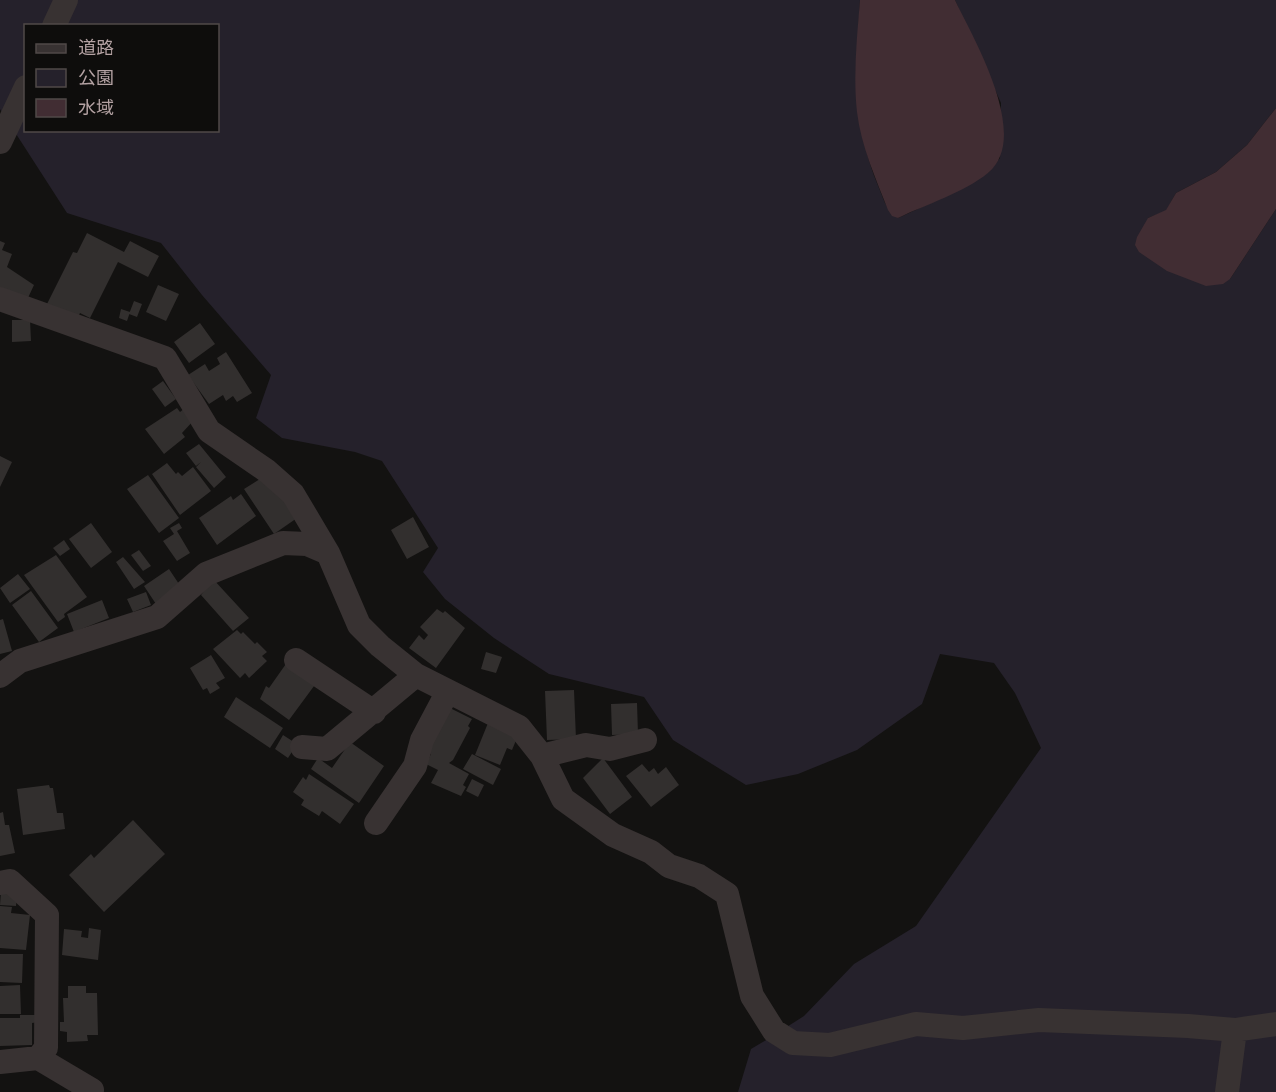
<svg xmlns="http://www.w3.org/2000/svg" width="1276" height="1092" font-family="'Asap Condensed','Noto Sans JP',sans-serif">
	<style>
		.green { fill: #25212b; fill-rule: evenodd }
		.water { fill: #412d33 }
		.building { fill: #322f2e }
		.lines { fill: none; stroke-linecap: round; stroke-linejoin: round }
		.minor { stroke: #383232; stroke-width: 24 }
	</style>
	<rect width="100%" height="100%" fill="#131211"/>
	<path class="green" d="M0,0H860C856,66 852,120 877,183C883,197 885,209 898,218L957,191L989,172L1000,158L1001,103L955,0H1276V108L1247,145L1216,172L1176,193L1166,211L1148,218L1230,279L1276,209V1019L1188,1021L830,1039L782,1030L804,1016L854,964L916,926L1041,748L1015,693L994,663L940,654L922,704L857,750L798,774L746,785L673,740L644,697L549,674L494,638L445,599L423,572L438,548L382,461L355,452L282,438L256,418L271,375L202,295L161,243L67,213L0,109ZM26,26H218V130H26Z
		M1039,1027L1276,1029V1092H738L751,1049L773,1036Z"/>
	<path class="water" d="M860,0H955C973,38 1032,137 988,173C963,193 927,204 898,218L892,216L888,210C876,179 861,146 857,112C853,75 857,37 860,0Z
		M1276,108V209L1230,279L1223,284L1206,286L1167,271L1139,252L1135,245L1137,237L1148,218L1166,210L1176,193L1216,172L1247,145Z"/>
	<path class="building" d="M87,233L124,252L130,241L159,256L148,277L118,262L90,318L80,313L78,317L46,306L73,252L77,253Z
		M0,241L5,243L2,250L12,254L7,267L34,285L27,300L0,288Z
		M158,285L179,294L166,321L146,312Z
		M134,301L142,304L137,317L129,314Z
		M121,309L130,312L127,321L119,318Z
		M12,320H30L31,341L12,342Z
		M200,323L215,344L189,363L174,342Z
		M226,352L252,393L237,402L233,396L226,401L223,395L209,404L188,375L205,364L209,371L220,364L217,358Z
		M163,381L176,399L165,407L152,389Z
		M177,408L180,412L185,408L194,420L182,433L185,437L164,454L145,429Z
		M199,444L226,477L214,488L196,467L201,462L196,466L186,453Z
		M0,456L12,462L0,487Z
		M167,463L176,474L178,472L182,476L193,467L211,491L180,515L152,474Z
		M148,475L179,518L159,533L127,489Z
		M263,477L275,485L297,518L274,534L244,489Z
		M241,494L256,516L217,545L199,518L231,496L233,500Z
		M413,517L429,547L407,559L391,530Z
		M91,523L112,552L91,568L69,539Z
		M179,523L182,528L177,531L190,553L177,561L163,541L174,534L170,528Z
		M64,540L70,549L60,556L53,548Z
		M139,550L151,566L143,571L131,555Z
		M56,555L87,597L64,614L65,617L58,622L24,575Z
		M123,557L145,582L134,589L116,562Z
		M169,569L183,590L158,607L144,586Z
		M18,574L30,589L10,603L0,588Z
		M213,579L249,618L233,631L201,595Z
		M31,591L58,628L39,642L12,605Z
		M146,592L151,605L133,612L127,599Z
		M102,600L109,618L74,632L67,614Z
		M437,609L443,613L445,611L465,628L436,668L409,648L419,635L424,640L428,635L420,627Z
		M3,619L12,651L0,654V620Z
		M237,630L241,634L243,632L255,644L257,642L267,652L262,656L267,661L249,678L245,673L240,678L213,649Z
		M486,652L502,657L496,673L481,669Z
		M211,655L225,678L216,683L220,688L210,694L207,688L203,690L190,668Z
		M288,661L317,682L289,720L260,699L266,686L269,688Z
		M574,690L576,739L547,740L545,691Z
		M236,697L283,728L270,748L224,717Z
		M637,703L638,734L612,735L611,704Z
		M450,708L472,719L468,726L470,728L453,760L449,763L469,774L463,785L466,787L461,796L431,783L438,770L426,764L431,754L423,750Z
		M488,723L517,738L512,750L507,748L500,765L475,755Z
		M283,735L297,744L288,758L275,749Z
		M350,742L384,766L359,803L311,769L318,758L332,768Z
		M472,754L501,769L493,785L463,769Z
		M603,758L632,797L610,814L583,778Z
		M642,764L649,772L654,768L658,774L666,767L679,785L651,807L626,776Z
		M309,774L354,804L340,824L322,811L319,816L301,805L304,800L293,792L303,777L306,780Z
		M472,779L484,785L478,797L466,791Z
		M49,785L50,788H53L57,813H63L65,829L23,835L17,789Z
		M3,812L5,825H9L15,853L0,856V813Z
		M133,820L165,854L104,912L69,875L91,854L94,858Z
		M1,892L17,894L16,906L0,905Z
		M0,906L12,907L11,913L30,915L26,950L0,948Z
		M89,928L101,930L98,960L62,955L64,929L82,931L81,937L88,938Z
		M0,954H23L22,983L0,982Z
		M20,985L21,1014H0V986Z
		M68,986H86V993H97L98,1035H87L88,1041L67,1042V1032L60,1031V1022H64L63,998H68Z
		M20,1015H39V1022L32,1023V1045L0,1046V1018H20Z"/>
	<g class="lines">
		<path class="minor" d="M54,26L66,0
			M0,142L26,87
			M0,299L165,358L209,431L267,471L293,494L328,553L359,625L380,646L416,675L519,727L542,756L563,799L613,835L651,852L669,866L699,876L727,894L752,996L774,1031L793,1043L830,1045L916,1024L963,1028L1039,1020L1188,1026L1235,1030L1276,1024
			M296,660L374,712
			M0,676L20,661L157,617L206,574L283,543L307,544L328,553
			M302,747L327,749L416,675
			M542,756L586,745L610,749L645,740
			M376,823L415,766L422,740L448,691
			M0,883L10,881L47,915L46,1048L38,1058L0,1062
			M38,1058L92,1090
			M1227,1092L1235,1030"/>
	</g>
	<rect x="24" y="24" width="195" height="108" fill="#0e0d0c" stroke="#504948" stroke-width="1.5"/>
	<rect x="36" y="44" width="30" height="9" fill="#383232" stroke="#504948" stroke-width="1.5"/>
	<text x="78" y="54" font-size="18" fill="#b4a2a3">道路</text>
	<rect x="36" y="69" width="30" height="18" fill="#25212b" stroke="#504948" stroke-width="1.5"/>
	<text x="78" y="84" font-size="18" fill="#b4a2a3">公園</text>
	<rect x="36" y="99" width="30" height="18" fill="#412d33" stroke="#504948" stroke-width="1.5"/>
	<text x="78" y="114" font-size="18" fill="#b4a2a3">水域</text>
</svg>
